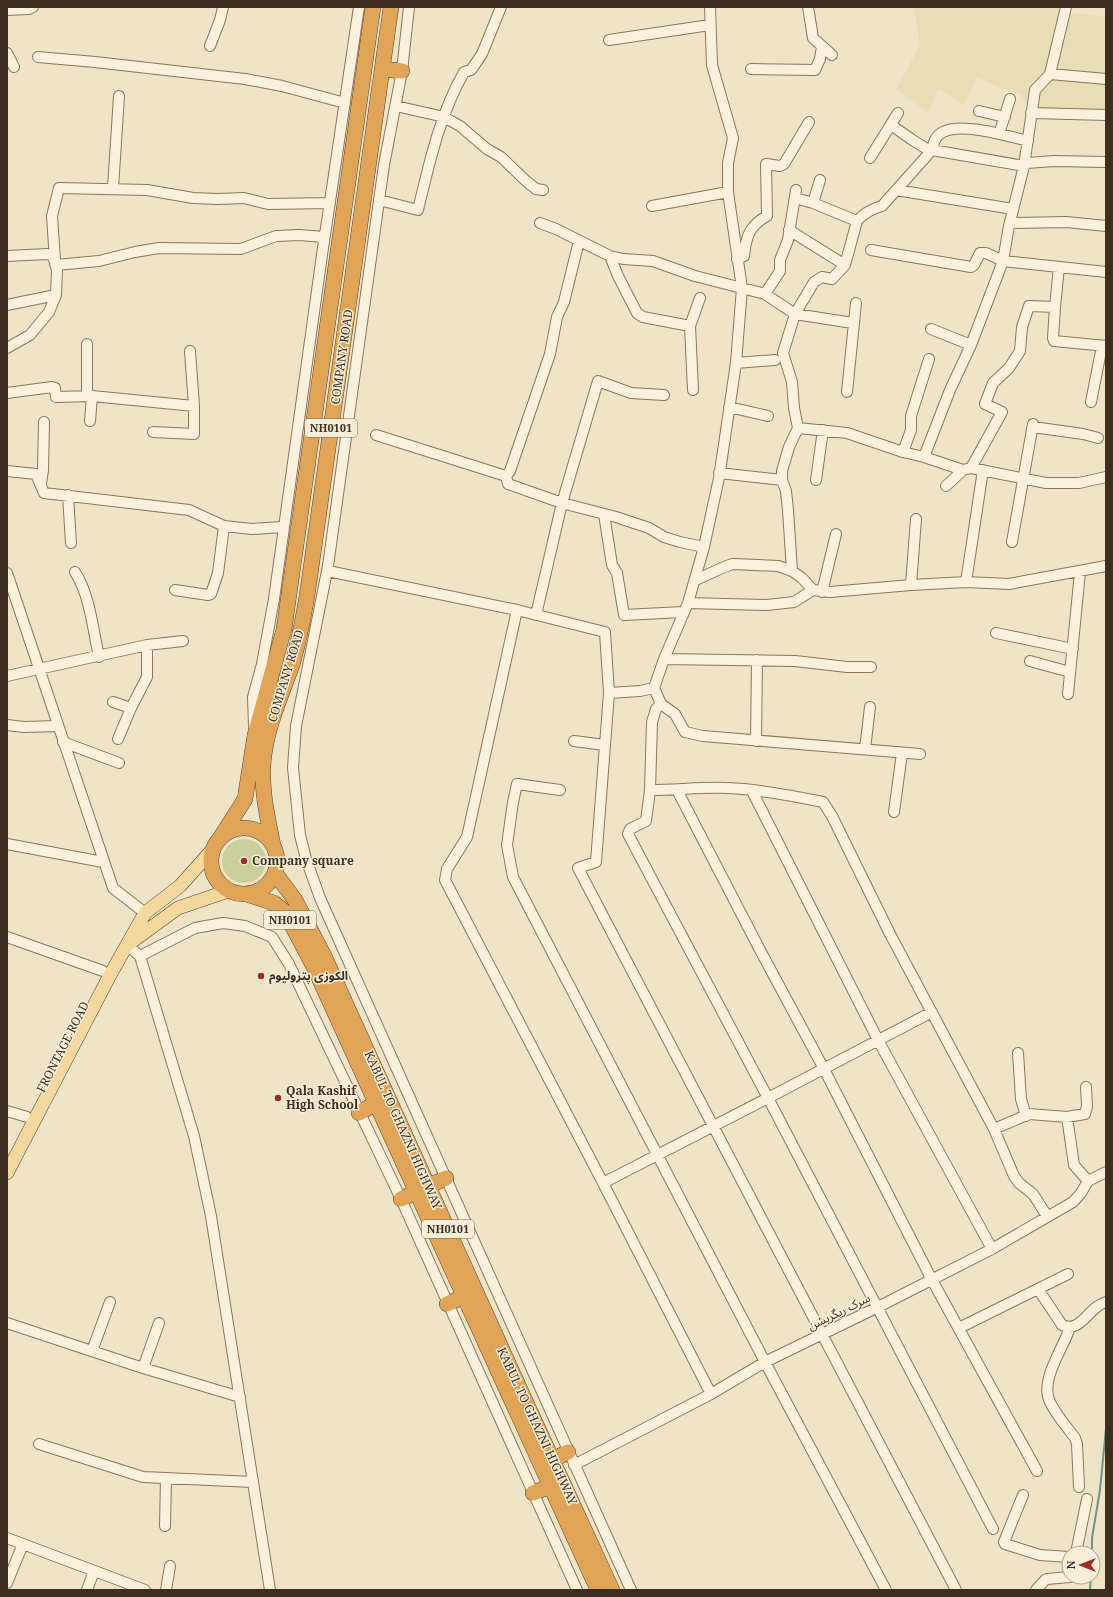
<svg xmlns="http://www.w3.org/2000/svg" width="1113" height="1597" font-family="'Noto Serif','Noto Sans Arabic',serif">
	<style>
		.farmland { fill: #e6deb5 }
		.green { fill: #c9cf9b }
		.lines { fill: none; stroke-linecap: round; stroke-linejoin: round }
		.stream { stroke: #6f938a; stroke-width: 2 }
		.minor-casing { stroke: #8d765c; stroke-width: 12 }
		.major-casing { stroke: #5b4430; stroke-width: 14 }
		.highway-casing { stroke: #5b4430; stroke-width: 16 }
		.minor { stroke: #faf1dc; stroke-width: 10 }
		.major { stroke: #f3d9a0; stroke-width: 13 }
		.highway { stroke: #e0a458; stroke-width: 15 }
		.poi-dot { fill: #9e2a2b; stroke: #f7eed8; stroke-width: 1.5 }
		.labels { text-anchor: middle; stroke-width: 3; stroke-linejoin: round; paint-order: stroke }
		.shield { fill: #f7eed8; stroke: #756857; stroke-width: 1 }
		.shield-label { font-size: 11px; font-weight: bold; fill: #3d2e20 }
		.street-label { font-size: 12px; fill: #3d2e20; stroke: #f7eed8 }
		.poi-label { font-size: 12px; font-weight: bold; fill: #3d2e20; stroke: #f7eed8; text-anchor: start }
	</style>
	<rect width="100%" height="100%" fill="#f0e4c8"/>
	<path class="farmland" d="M917,7H1068L1067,13L1106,16V116L1031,114L1022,96L977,78L963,105L938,88L928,112L896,90L920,45L914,10Z"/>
	<path class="green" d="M222 861a22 22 0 1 1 44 0a22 22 0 1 1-44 0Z"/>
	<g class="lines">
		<path class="stream" d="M1092,1553V1538L1100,1490L1106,1428
			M1090,1590L1091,1577"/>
		<g class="minor-casing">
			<path id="minor" d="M409,7L402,71L384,165L328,566L296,726L293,768L300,835L306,859L320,898L631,1590
				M808,7L813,38L832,55
				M7,10L29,9L33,7
				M609,40L710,25
				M210,46L220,20L223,7
				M7,53L14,67
				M38,57L95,62L245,79L282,86L345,103
				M751,69L815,70L820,59L822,46
				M1050,74L1106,79
				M396,106L444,117L460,126L487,149L501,157L526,181L536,189L543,190
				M979,111L1005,117
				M1031,113L1106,115
				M891,125L911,139L930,151
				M999,134L1010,99
				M932,150L1024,166L1027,163L1054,161L1106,162
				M870,158L898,113
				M113,188L119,96
				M896,190L1013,209
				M795,198L813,203L857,221
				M379,200L418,210C429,164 440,114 464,72L471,70L482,54L501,7
				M813,203L820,180
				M652,206L728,192
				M540,223L556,229L610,256L623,259L653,261L695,276L765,294L795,314L853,323
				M1010,223L1066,222L1106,226
				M789,230L845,265
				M871,250L971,267L974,265L980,253H986L1003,261L1106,272
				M7,256L47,254L53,256L57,270L56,295L49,312L30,335L7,348
				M610,256L618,276L637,313L643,317L690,326
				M737,259L744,256C746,237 749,226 767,216L766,164L780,166L784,164L809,122
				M55,260L52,216L59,188L147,190L193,198L218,199L244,198L268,204L330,203
				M56,265L99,261L135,252L159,248L241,249L276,236L299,235L324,237
				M765,294L780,271V260L788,240L796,190
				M7,305L56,295
				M1055,307L1053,338L1054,341L1106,346
				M931,329L971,345
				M87,344V396
				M736,363L775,360
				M693,390L690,326L700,298
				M847,392L856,303
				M7,393L52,387L55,388L56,397L92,396L194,406
				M1091,402L1102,346
				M729,407L768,416
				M90,421L92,396
				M1033,427L1083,434L1098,438
				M798,428L847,433L903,452L924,457L963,470
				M153,432L194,434V406L190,351
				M376,435L506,476L510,471L550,354L557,317L564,302L579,241
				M903,452L911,430V416L929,359
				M924,457L950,390L971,345L1003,261L1009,226L1024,166L1035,90L1050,74L1066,7
				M971,468L1002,412L985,404L993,383L1009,368L1020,351L1022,327L1029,306L1055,307L1059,267
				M7,471L36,474L44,493L189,510L224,526L252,529L283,527
				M719,473L782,480
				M506,476L508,484L562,503L616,517L649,528L664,537L680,542L704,547
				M816,480L823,430
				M41,484L43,470L44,422
				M946,486L963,470L971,468L1046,483H1079L1106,477
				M68,495L71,543
				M604,514L612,565L617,573L624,615L683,612
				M1012,542L1033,424
				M328,571L517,610L605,632L609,693L596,862L578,868L956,1590
				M75,572C90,595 93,630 99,657
				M7,573L113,888L145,913
				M695,580C706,576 724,566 733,564L778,566L792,571
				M966,582L983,470
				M911,585L916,519
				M175,590L208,595L211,594L218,573L224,526
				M813,590L802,578L792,571L788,510L786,491L782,480V471L789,447L798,428L794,408L792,382L783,353L795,314L814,282L822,277L832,279L845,265L857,221C864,213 871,209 882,206L932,150C934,142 935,136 943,132C962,122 1008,136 1028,141
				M822,592L836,534
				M688,603L767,605L794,602L813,590L830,592L911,585L966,582L1009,584L1106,566
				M517,610L467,837L447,869L445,880L603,1183L711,1394
				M536,615L562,503L598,381L631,393L664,395
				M996,633L1073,649
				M664,659L795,661L847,667H871
				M1030,661L1070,672
				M7,676L147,645L183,641
				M654,688L661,704L675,714L685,732L703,736L920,754
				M609,693L640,691L654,688L664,659L688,603L704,547L719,478L736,363L742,288L728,192V163L733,138L712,65L710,7
				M1068,694L1080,572
				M113,702L131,708
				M7,725L24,727L58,726
				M254,726L253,697L262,664L274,599L322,255L359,7
				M118,739L131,708L147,677V645
				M574,741L604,745
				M756,741L757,660
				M63,742L119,763
				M865,749L870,707
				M560,790L517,784L513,802L507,845L513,877L765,1362L886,1590
				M650,790L652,722L656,709L661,704
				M677,790L760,950L824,1069L932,1280L1037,1471
				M752,791L878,1040L992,1249
				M894,812L902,753
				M7,844L103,862
				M7,937L103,971
				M127,945L140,956L194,1136L211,1216L270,1590
				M140,956L195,928L223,923L245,926L272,937L289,964L401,1199L577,1590
				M1018,1053L1021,1099L1026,1116
				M7,1111L27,1117
				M1067,1117L1074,1165L1088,1181
				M994,1129L1029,1114L1067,1117L1085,1114L1087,1106L1086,1087
				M603,1183L768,1098L932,1012
				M1038,1289L1062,1325C1081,1334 1089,1306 1106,1302
				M7,1323L143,1368L240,1397
				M1070,1327C1064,1348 1039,1380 1050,1402C1056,1415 1067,1427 1075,1438L1077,1444L1079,1487
				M959,1328L1068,1274
				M92,1351L110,1302
				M143,1368L159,1323
				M39,1444L143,1477L253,1482
				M574,1465L711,1394L765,1362L878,1307L992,1249L1073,1202L1081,1193L1088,1181L1106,1172
				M1023,1495L1004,1542L1005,1544L1040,1555L1069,1557
				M165,1526L166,1478
				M993,1529L768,1098L628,834L630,829L646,821L650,790C676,790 702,787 728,788C757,789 794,796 823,802L832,816L890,934L994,1129L1014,1176L1019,1183L1033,1194L1047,1216
				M7,1538L145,1590
				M1076,1553L1087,1499
				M7,1583L23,1544
				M87,1590L94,1571
				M166,1590L170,1566
				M1036,1590L1045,1580L1047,1579L1070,1577"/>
		</g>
		<g class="major-casing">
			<path id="major" d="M130,943L178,908L228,891
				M7,1173L110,975L145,913L180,886L213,849"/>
		</g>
		<g class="highway-casing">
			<path id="highway" d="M382,69L402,71
				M211 861a33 33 0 1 1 66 0a33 33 0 1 1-66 0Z
				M219,840L245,799L255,735L284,629L373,7
				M273,845C267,815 260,786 264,755C268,724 282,694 292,665C299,642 303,619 307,596L391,7
				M275,873L295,900L325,958L523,1396L612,1590
				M246,894L274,903L285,912L314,967L598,1590
				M359,1113L376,1103
				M401,1199L446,1178
				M447,1304L465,1296
				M552,1460L568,1452
				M533,1493L551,1486"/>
		</g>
		<use href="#minor" class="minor"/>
		<use href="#major" class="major"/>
		<use href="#highway" class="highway"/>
	</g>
	<g class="poi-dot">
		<circle cx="244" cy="861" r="4"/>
		<circle cx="261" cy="976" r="4"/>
		<circle cx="278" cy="1098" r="4"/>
	</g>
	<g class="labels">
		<g class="shield">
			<rect x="305" y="419" width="52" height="18" rx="3"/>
			<rect x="264" y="911" width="52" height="18" rx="3"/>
			<rect x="422" y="1220" width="52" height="18" rx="3"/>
		</g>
		<g class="shield-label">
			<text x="331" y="432">NH0101</text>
			<text x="290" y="924">NH0101</text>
			<text x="448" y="1233">NH0101</text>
		</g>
		<g class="street-label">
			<text transform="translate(342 357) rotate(-82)" y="4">COMPANY ROAD</text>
			<text transform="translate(286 676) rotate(-73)" y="4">COMPANY ROAD</text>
			<text transform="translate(63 1047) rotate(-63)" y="4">FRONTAGE ROAD</text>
			<text transform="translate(403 1130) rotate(66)" y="4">KABUL TO GHAZNI HIGHWAY</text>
			<text transform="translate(839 1312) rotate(-26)" y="4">سرک ریگریشن</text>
			<text transform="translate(537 1426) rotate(65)" y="4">KABUL TO GHAZNI HIGHWAY</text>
		</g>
		<g class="poi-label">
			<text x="252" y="865">Company square</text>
			<text x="269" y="980">الکوزی پترولیوم</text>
			<text x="286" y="1095">Qala Kashif<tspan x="286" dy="14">High School</tspan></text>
		</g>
	</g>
	<rect width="1113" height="1597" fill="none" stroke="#3d2e20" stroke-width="16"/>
	<g transform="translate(1081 1565) rotate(270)"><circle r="19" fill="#f7eed8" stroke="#ada18e"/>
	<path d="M0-3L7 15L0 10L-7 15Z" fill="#9e2a2b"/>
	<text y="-6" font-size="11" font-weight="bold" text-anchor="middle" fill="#3d2e20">N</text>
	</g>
</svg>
